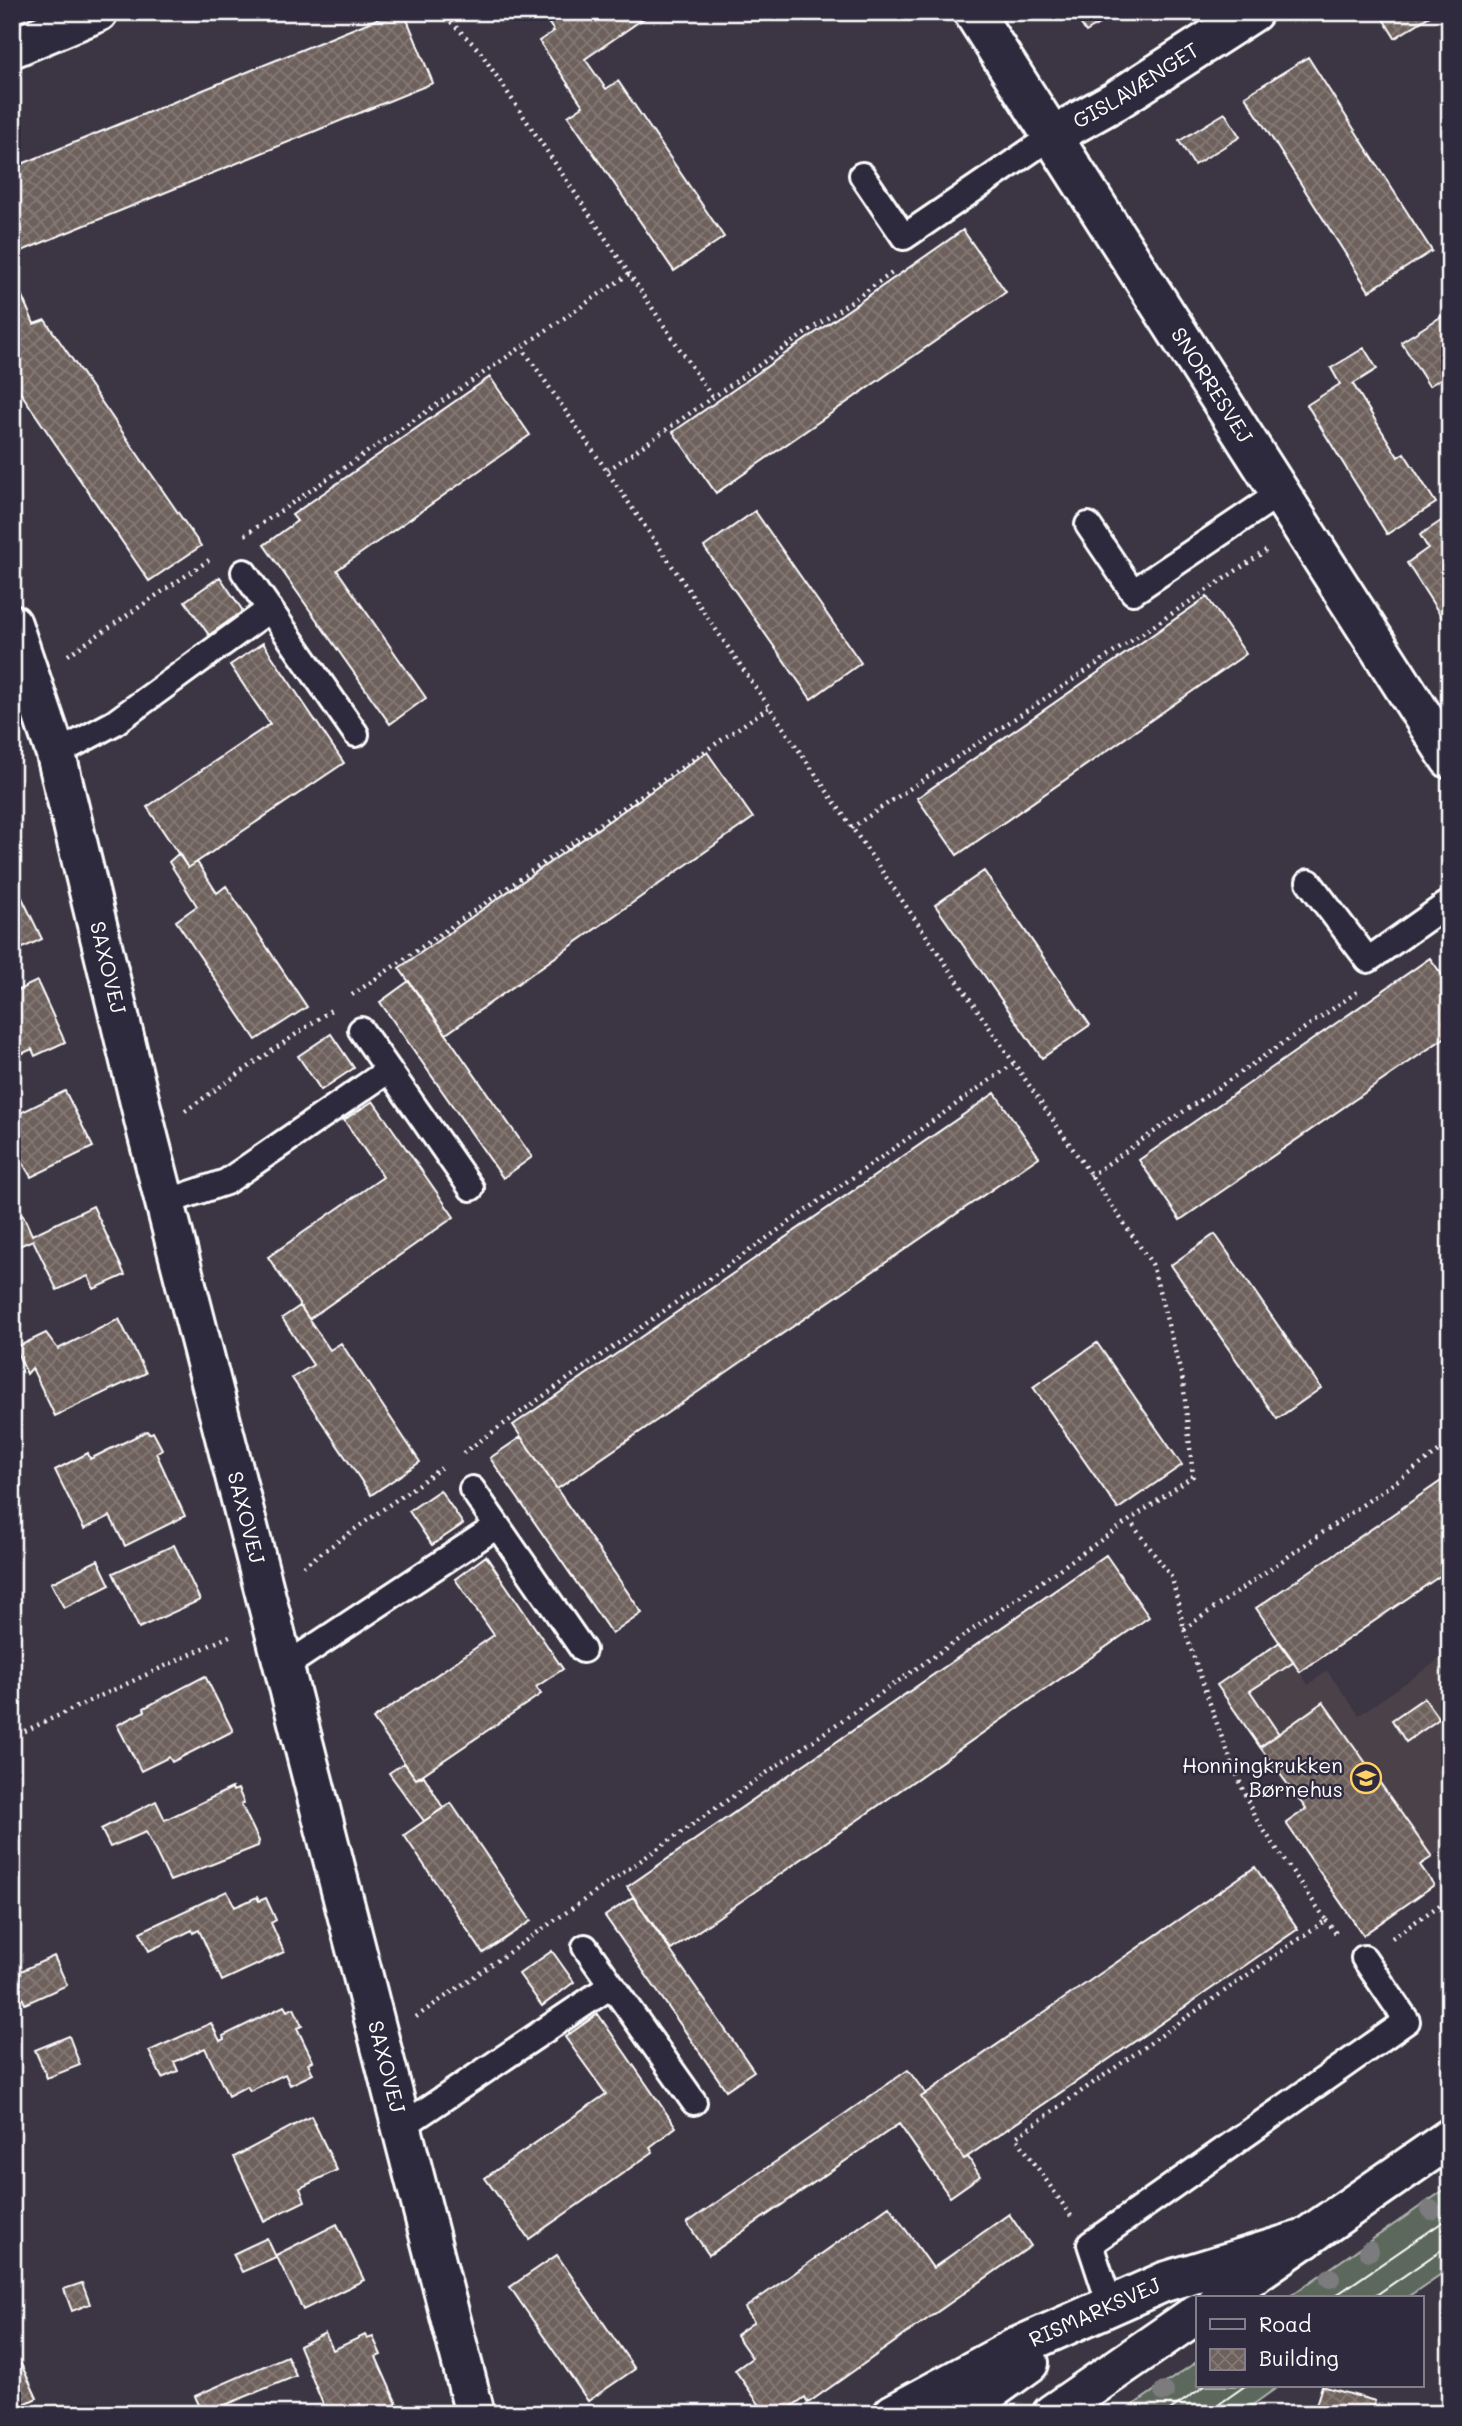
<svg xmlns="http://www.w3.org/2000/svg" width="1462" height="2426" font-family="Mali,sans-serif">
	<style>
		.built { fill: #4b424a }
		.grass { fill: #5d685d; stroke: #aeb4ae; stroke-width: 2 }
		.building { fill: url(#building-cross-hatch); stroke: #fff; stroke-width: 2 }
		.lines { fill: none; stroke-linecap: round; stroke-linejoin: round }
		.service-casing { stroke: #fff; stroke-width: 30 }
		.minor-casing { stroke: #fff; stroke-width: 44 }
		.secondary-casing { stroke: #fff; stroke-width: 44 }
		.path { stroke: #fff; stroke-width: 4.5; stroke-dasharray: 2 5; stroke-linecap: butt }
		.service { stroke: #2f2a3d; stroke-width: 24 }
		.minor { stroke: #2f2a3d; stroke-width: 38 }
		.secondary { stroke: #2f2a3d; stroke-width: 38 }
		.tram { stroke: #fff; stroke-width: 2 }
		.tree { fill: #7b7b7e }
		.labels { text-anchor: middle; stroke-width: 5; stroke-linejoin: round; paint-order: stroke }
		.street-label { font-size: 21px; fill: #fff; stroke: #2f2a3d }
		.poi-label { font-size: 21px; fill: #fff; stroke: #2f2a3d; text-anchor: end }
	</style>
	<defs>
		<pattern id="building-cross-hatch" width="8" height="8" patternUnits="userSpaceOnUse" patternTransform="scale(1.75)"><rect width="8" height="8" fill="#6e615c"/><path d="M0 0l8 8M0 8l8-8" fill="none" stroke="#847974"/></pattern>
	</defs>
	<rect width="100%" height="100%" fill="#3c3543"/>
	<filter id="ink" filterUnits="userSpaceOnUse"><feTurbulence type="fractalNoise" baseFrequency=".0143" numOctaves="2"/><feDisplacementMap in="SourceGraphic" scale="14" xChannelSelector="R" yChannelSelector="G"/><feConvolveMatrix kernelMatrix="1 2 1 2 8 2 1 2 1" color-interpolation-filters="sRGB"/></filter>
	<g filter="url(#ink)">
		<path class="built" d="M1450,1652V1844L1420,1865L1434,1885L1363,1935L1286,1823L1305,1809L1260,1747L1279,1734L1250,1691L1294,1662L1308,1685L1327,1671L1359,1715Z"/>
		<path class="grass" d="M1450,2186V2268L1406,2298H1287Z
			M1198,2361V2386H1279L1240,2414H1120Z"/>
		<path class="building" d="M394,12H404L433,83L12,255V168Z
			M541,12H653L585,59L606,89L618,81L724,237L674,271L568,116L583,106L539,41L554,31Z
			M1073,12H1115V14L1086,32Z
			M1382,12H1436L1395,38L1380,14Z
			M1308,57L1432,251L1369,291L1245,96Z
			M1225,113L1240,137L1194,165L1179,141Z
			M963,230L1006,292L716,493L673,432Z
			M12,273L34,324L45,320L201,546L149,581L12,380Z
			M1450,311V373L1429,386L1401,342Z
			M1364,348L1377,369L1353,384L1398,457L1404,453L1436,503L1387,534L1307,405L1340,384L1331,368Z
			M490,377L530,435L337,570L426,698L390,724L264,545L297,521L292,515Z
			M755,511L861,663L811,699L704,547Z
			M1450,515V630L1407,563L1428,548L1420,535Z
			M220,577L243,611L209,635L185,601Z
			M1207,597L1246,654L957,855L917,798Z
			M263,643L344,763L188,868L147,807L270,724L230,665Z
			M707,752L753,818L446,1034L399,968Z
			M179,853L188,868L197,862L217,893L226,886L307,1007L256,1040L176,921L197,906L169,862Z
			M984,871L1090,1025L1042,1058L935,905Z
			M12,877L42,939L12,953Z
			M1430,958L1450,986V1034L1180,1220L1139,1160Z
			M37,981L65,1042L35,1056L32,1049L12,1058V993Z
			M409,981L532,1157L503,1178L380,1002Z
			M331,1034L354,1068L321,1090L298,1056Z
			M65,1091L93,1147L31,1177L12,1145V1117Z
			M995,1093L1039,1157L557,1489L513,1425Z
			M373,1101L454,1217L309,1319L268,1257L383,1177L344,1120Z
			M93,1206L125,1275L94,1289L88,1276L57,1290L33,1240L12,1249V1220L23,1215L32,1235Z
			M1215,1234L1321,1388L1277,1419L1171,1265Z
			M300,1306L330,1350L341,1343L420,1462L371,1495L292,1378L313,1365L282,1318Z
			M119,1319L146,1373L55,1416L32,1368L27,1374L15,1348L46,1333L58,1349Z
			M1097,1343L1182,1465L1118,1509L1033,1387Z
			M147,1431L149,1434L153,1432L162,1449L156,1453L185,1516L125,1546L110,1516L84,1529L55,1470L88,1453L90,1459Z
			M521,1437L642,1613L612,1634L490,1458Z
			M1450,1475V1569L1300,1672L1256,1608Z
			M440,1490L463,1524L432,1545L409,1511Z
			M174,1545L200,1600L139,1628L113,1573Z
			M1106,1555L1149,1617L671,1950L627,1887Z
			M486,1556L563,1669L536,1687L541,1694L416,1779L373,1719L494,1635L455,1579Z
			M98,1560L110,1585L64,1608L51,1583Z
			M1280,1642L1294,1662L1250,1691L1279,1734L1260,1747L1217,1685Z
			M205,1676L233,1731L172,1762L169,1757L141,1771L117,1725L145,1711L144,1708Z
			M1424,1698L1439,1719L1406,1742L1392,1720Z
			M1323,1702L1432,1857L1420,1865L1434,1885L1363,1935L1286,1823L1306,1809L1260,1747Z
			M404,1763L416,1779L424,1776L443,1808L424,1821L389,1773Z
			M232,1788L233,1791L238,1789L244,1803L241,1804L259,1841L258,1846L170,1881L146,1832L110,1847L101,1829L156,1801L165,1820Z
			M451,1803L531,1921L483,1953L404,1835Z
			M12,1816L22,1837L19,1838L21,1842L12,1846Z
			M1255,1867L1298,1929L964,2159L921,2097Z
			M227,1891L235,1907L257,1897L259,1901L266,1898L276,1920L271,1923L284,1952L222,1981L199,1930L193,1933L192,1930L149,1951L140,1932Z
			M633,1897L754,2071L726,2090L605,1916Z
			M552,1951L574,1982L542,2006L519,1974Z
			M54,1956L67,1985L25,2004L12,1975Z
			M284,2006L287,2011L294,2008L302,2026L297,2028L313,2061L308,2063L313,2074L290,2085L285,2074L250,2091L247,2086L228,2096L205,2048L174,2062L178,2071L162,2078L149,2051L211,2023L220,2041L224,2039L223,2036Z
			M598,2014L676,2127L650,2147L653,2152L529,2239L485,2178L606,2094L565,2037Z
			M69,2036L80,2065L47,2078L35,2050Z
			M908,2070L926,2094L921,2097L964,2159L968,2157L980,2176L950,2197L899,2124L709,2255L687,2223Z
			M311,2116L337,2170L300,2188L305,2201L264,2221L234,2157Z
			M889,2206L933,2268L1009,2214L1031,2246L808,2403L805,2397L781,2414H766L735,2370L752,2358L736,2335L754,2322L745,2308Z
			M337,2224L364,2280L303,2310L276,2255Z
			M267,2238L276,2257L242,2272L233,2254Z
			M557,2255L635,2369L588,2401L510,2287Z
			M82,2283L90,2304L72,2311L64,2289Z
			M325,2333L333,2350L365,2335L367,2339L373,2337L381,2355L376,2357L397,2404L376,2414H365L360,2404L340,2414H327L299,2346Z
			M287,2356L296,2376L203,2414L195,2396Z
			M21,2364L37,2398L12,2410V2368Z
			M1322,2386L1375,2401L1371,2414H1313Z"/>
		<g class="lines">
			<g class="service-casing">
				<path id="service" d="M862,175L904,237L1052,136
					M1088,525L1133,592L1280,493
					M244,572L356,734
					M56,754L114,723L270,609
					M1309,882L1368,960L1450,902
					M361,1030L471,1188
					M166,1202L226,1182L389,1070
					M472,1489L583,1650
					M284,1667L497,1526
					M585,1947L694,2102
					M404,2125L612,1985
					M1110,2305L1090,2244L1407,2021L1364,1958"/>
			</g>
			<g class="minor-casing">
				<g id="minor">
					<path id="s1" d="M973,12L1450,759"/>
					<path d="M12,48L98,12"/>
					<path id="s2" d="M1052,136L1115,101L1253,12"/>
					<path id="s3" d="M12,624L56,754L148,1136L475,2414"/>
				</g>
			</g>
			<g class="secondary-casing">
				<g id="secondary">
					<path d="M1219,2298L1450,2138"/>
					<path id="s4" d="M893,2414L1015,2348L1164,2282L1305,2239"/>
					<path d="M958,2414L1029,2363"/>
					<path d="M1052,2414L1198,2313"/>
				</g>
			</g>
			<path class="path" d="M441,12L479,50L712,397
				M608,470L895,271
				M245,535L629,274
				M68,655L212,558
				M851,828L1267,550
				M352,995L769,707
				M185,1111L331,1010
				M1090,1176L1357,992
				M463,1453L1013,1064
				M303,1566L441,1468
				M1184,1629L1450,1444
				M12,1737L234,1634
				M1326,1920L1338,1936
				M1392,1938L1450,1898
				M416,2017L1193,1476L1183,1381L1152,1264L523,349
				M1071,2216L1016,2137L1326,1920L1254,1816L1222,1738L1184,1629L1172,1578L1130,1521"/>
			<use href="#service" class="service"/>
			<use href="#minor" class="minor"/>
			<use href="#secondary" class="secondary"/>
			<path class="tram" d="M1332,2298L1450,2217
				M1372,2298L1450,2244
				M1164,2414L1205,2386
				M1205,2414L1245,2386"/>
		</g>
		<g class="tree">
			<circle cx="1431" cy="2210" r="10"/>
			<circle cx="1369" cy="2251" r="10"/>
			<circle cx="1330" cy="2278" r="10"/>
			<circle cx="1164" cy="2392" r="10"/>
		</g>
	</g>
	<defs>
		<g id="school-ring" transform="scale(1.575)"><circle r="9.5" fill="#2f2a3d" stroke="#ffd166" stroke-width="1.5"/><path d="M0-5L7-2L0 1L-7-2ZM-4 1L0 2.5L4 1V4Q0 6-4 4Z" fill="#ffd166"/></g>
	</defs>
	<g fill-rule="evenodd">
		<use href="#school-ring" x="1366" y="1778"/>
	</g>
	<g class="labels">
		<g class="street-label">
			<text dy="7" stroke="none"><textPath href="#s2" startOffset="98">GISLAVÆNGET</textPath></text>
			<text dy="7" stroke="none"><textPath href="#s1" startOffset="443">SNORRESVEJ</textPath></text>
			<text dy="7" stroke="none"><textPath href="#s3" startOffset="357">SAXOVEJ</textPath></text>
			<text dy="7" stroke="none"><textPath href="#s3" startOffset="924">SAXOVEJ</textPath></text>
			<text dy="7" stroke="none"><textPath href="#s3" startOffset="1491">SAXOVEJ</textPath></text>
			<text dy="7" stroke="none"><textPath href="#s4" startOffset="226">RISMARKSVEJ</textPath></text>
		</g>
		<g class="poi-label">
			<text x="1343" y="1773">Honningkrukken<tspan x="1343" dy="24">Børnehus</tspan></text>
		</g>
	</g>
	<rect width="1462" height="2426" fill="none" stroke="#2f2a3d" stroke-width="42"/>
	<rect x="21" y="21" width="1420" height="2384" fill="none" stroke="#fff" stroke-width="2.5" filter="url(#ink)"/>
	<rect x="1196" y="2296" width="228" height="91" fill="#2f2a3d" stroke="#827f8b" stroke-width="2"/>
	<rect x="1210" y="2319" width="35" height="10" fill="#2f2a3d" stroke="#827f8b" stroke-width="2"/>
	<text x="1259" y="2332" font-size="21" fill="#ffffff">Road</text>
	<rect x="1210" y="2349" width="35" height="21" fill="url(#building-cross-hatch)" stroke="#827f8b" stroke-width="2"/>
	<text x="1259" y="2366" font-size="21" fill="#ffffff">Building</text>
</svg>
